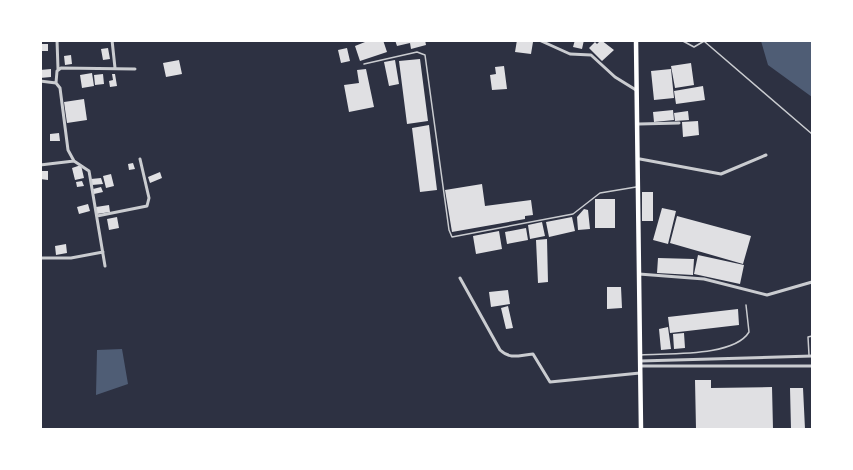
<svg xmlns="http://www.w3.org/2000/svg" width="853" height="470" font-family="Helvetica,sans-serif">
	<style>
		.water { fill: #4f5d75 }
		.building { fill: #e0e0e3 }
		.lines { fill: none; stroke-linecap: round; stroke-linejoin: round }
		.service { stroke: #caccd0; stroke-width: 1.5 }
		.minor { stroke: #caccd0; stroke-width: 3 }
		.trunk { stroke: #fff; stroke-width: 4.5 }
	</style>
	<rect width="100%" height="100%" fill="#2d3142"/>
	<path class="water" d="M761,41H812V97L768,65Z
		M122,349L128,384L96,395L97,350Z"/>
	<path class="building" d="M370,40H383L387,52L360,61L355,46Z
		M395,40H425L426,45L411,49L410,43L397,46Z
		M517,40L533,42L531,54L515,52Z
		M575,40H584L582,49L573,47Z
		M601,40L614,50L602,61L589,48L595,42L597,44Z
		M41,44H48V51H41Z
		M108,48L110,59L103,60L101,49Z
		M347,48L350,61L341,63L338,50Z
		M71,55L72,64L65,65L64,56Z
		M420,59L428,121L407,124L399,61Z
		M179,60L182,74L166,77L163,63Z
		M395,60L399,84L389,86L384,62Z
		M691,63L694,85L675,88L671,66Z
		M504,66L507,89L492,90L490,75L496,74L495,67Z
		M51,69V77L40,78V70Z
		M366,69L374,107L349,112L344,85L359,83L357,70Z
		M671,69L674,98L654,100L651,71Z
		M92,73L94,86L82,88L80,75Z
		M103,74L104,84L95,85L94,75Z
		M112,74H115L117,86L110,87L109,81L113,80Z
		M703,86L705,100L676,104L674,91Z
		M84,99L87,120L67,123L64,102Z
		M673,110L674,120L654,122L653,112Z
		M688,111L689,120L675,121L674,113Z
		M698,121L699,135L683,137L682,122Z
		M429,125L437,190L420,192L412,128Z
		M59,133L60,141H50V134Z
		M133,163L135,169L129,170L128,164Z
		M81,165L84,178L75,180L72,168Z
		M41,171H48V180L40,179Z
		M160,172L162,178L150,183L148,177Z
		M111,174L114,186L106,188L103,176Z
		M101,178L103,184L92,185L91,179Z
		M82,181L84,186L77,187L76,182Z
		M482,184L485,206L531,200L533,215L525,216V219L452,232L445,190Z
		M101,187L103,192L94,194L93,189Z
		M642,192H653V221H642Z
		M595,199H615V228H595Z
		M88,204L90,211L79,214L77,207Z
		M109,205L110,212L97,214L96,207Z
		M662,208L676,211L668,244L653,240Z
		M584,209L588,210L590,229L578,230L577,217Z
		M677,216L751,236L743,264L670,243Z
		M117,217L119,228L109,230L107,219Z
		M572,217L575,231L549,237L546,222Z
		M542,222L545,236L530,239L528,225Z
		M526,228L528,240L507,244L505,232Z
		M499,231L502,249L476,254L473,236Z
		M547,239L548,282L538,283L536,240Z
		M66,244L67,253L56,255L55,246Z
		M698,255L744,265L740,284L694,274Z
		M658,258L694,259L693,275L657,273Z
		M607,287H621L622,308L607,309Z
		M508,290L510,304L491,307L489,292Z
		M508,306L513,328L506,329L501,308Z
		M738,309L739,325L670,333L668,317Z
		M668,327L671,349L661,350L659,329Z
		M684,333L685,348L674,349L673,334Z
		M695,380H711V388L772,387L773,429H696Z
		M790,388H803L805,429H791Z"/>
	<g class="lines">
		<path class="service" d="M681,40L694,47L706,40
			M705,42L812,134
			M364,64L417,52L425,55L449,230L452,237L573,214L600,193L636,187
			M641,355C668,353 734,357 749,332L746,305
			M809,355L808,337L812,336"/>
		<path class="minor" d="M57,40L58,69
			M112,40L115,68
			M539,40L570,54L591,55L615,77L636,90
			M40,81L56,83L60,88L68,150L74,161L89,171L105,266
			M56,83L57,71L61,68L135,69
			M639,124L679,123
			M640,159L721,174L766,155
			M40,165L74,161
			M97,216L147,206L149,198L140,159
			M40,258H71L103,252
			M639,274L704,279L767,295L812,282
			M460,278L500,350C511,360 519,355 533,354L550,382L640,373
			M640,361L812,356
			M640,366H812"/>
		<path class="trunk" d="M636,40L641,430"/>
	</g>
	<rect width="853" height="470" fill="none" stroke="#ffffff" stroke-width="84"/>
</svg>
